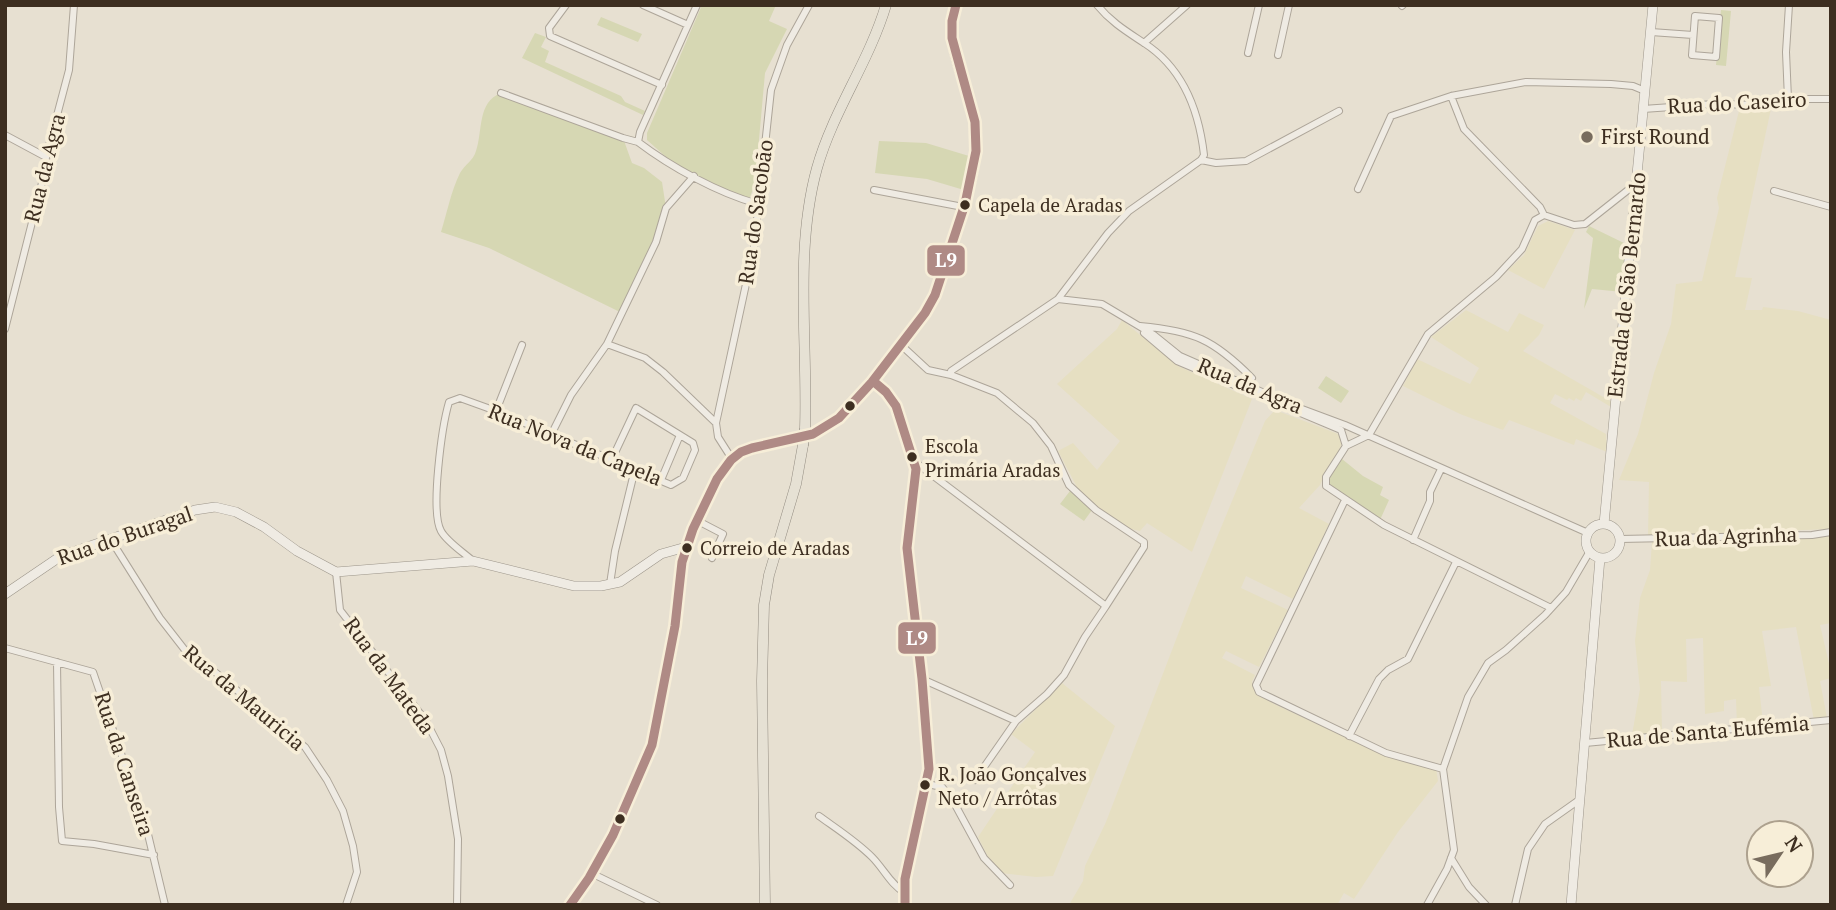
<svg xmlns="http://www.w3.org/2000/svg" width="1836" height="910" font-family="'PT Serif',serif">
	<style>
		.farmland { fill: #e6dfc2 }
		.green { fill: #d6d7b3 }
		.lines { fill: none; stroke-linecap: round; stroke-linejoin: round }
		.street-casing { stroke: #ada599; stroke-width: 8 }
		.secondary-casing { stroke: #9c958a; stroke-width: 10 }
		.primary-casing { stroke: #928b80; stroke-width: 11 }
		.street { stroke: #efebe3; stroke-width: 6 }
		.secondary { stroke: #efebe3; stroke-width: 9 }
		.primary { stroke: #e6e1d4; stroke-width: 10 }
		.primary-bridge-casing { stroke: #928b80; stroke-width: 11; stroke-linecap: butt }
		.primary-bridge { stroke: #e6e1d4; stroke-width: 10 }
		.bus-1-casing { stroke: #f7eed8; stroke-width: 14 }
		.bus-1 { stroke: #af8a85; stroke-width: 9 }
		.poi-dot { fill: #786c5e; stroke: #f7eed8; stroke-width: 2.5 }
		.bus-dot { fill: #3d2e20; stroke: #f7eed8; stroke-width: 2.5 }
		.labels { text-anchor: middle; stroke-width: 7; stroke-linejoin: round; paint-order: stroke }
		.bus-label { font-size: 19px; fill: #3d2e20; stroke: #f7eed8; text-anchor: start }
		.street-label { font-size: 21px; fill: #3d2e20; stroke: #f7eed8 }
		.poi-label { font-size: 21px; fill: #3d2e20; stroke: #f7eed8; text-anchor: start }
		.line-badge { stroke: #f7eed8; stroke-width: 2.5 }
		.badge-label { font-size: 19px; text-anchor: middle; font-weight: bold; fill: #fff }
	</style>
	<rect width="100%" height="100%" fill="#e7e0d1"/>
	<path class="farmland" d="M1772,104L1735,277L1752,278L1745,310H1762L1763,307L1798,311L1831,320V529L1648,536L1649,482L1619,480L1638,434L1654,373L1671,324L1676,284L1702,281L1719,208L1717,198L1740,107Z
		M1548,221L1575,230L1544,289L1508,270L1524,255L1538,226Z
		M1466,310L1508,332L1519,313L1544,325L1539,335L1523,351L1612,402L1611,407L1586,392L1581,401L1576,398L1574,401L1569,398L1567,400L1555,394L1550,403L1606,434L1607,452L1576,439L1574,445L1509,420L1503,430L1460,414L1403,386L1417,359L1470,384L1479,368L1431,337Z
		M1122,320L1178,366L1252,399L1192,552L1147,523L1140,531L1131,529L1098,508L1080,493L1058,451L1073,443L1097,470L1120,441L1057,384L1117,329Z
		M1275,410L1341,435L1342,443L1337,456L1327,470L1320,485L1299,508L1329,524L1293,599L1246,576L1241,588L1288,610L1259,667L1226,651L1222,658L1255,675L1252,682L1256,693L1274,704L1382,754L1436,768L1438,781L1398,832L1354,899L1344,893L1337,905H1069L1083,881L1085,866L1106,822L1192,598L1265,421Z
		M1831,535V623L1820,625L1831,672V678L1820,681L1827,718L1814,720L1796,627L1762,631L1771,686L1759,687L1763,723L1737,726L1736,699L1724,701V711L1705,714L1703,638L1686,639L1687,682L1661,681L1662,733L1632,735L1640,689L1635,641L1640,598L1650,570L1652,542L1783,539Z
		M1062,683L1115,726L1053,876L1036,877L1001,873L988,857L978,837L1035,752L1011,734Z"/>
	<path class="green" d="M702,5H776L769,21L787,29L765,73L755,184L750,197L735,198L675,165L647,140V133Z
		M1721,10L1731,11L1726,66L1716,65Z
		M601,17L642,34L638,42L597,25Z
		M535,33L546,37L541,47L549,51L545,62L621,96L625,102L645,111L643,115L522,58Z
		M501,93L623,138L632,163L644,168L662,182L666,208L662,224L622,313L489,248L441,232C447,213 451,191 460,173C465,164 473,161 476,151C483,131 477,102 501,93Z
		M879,141L926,143L969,156L964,190L927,179L875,173Z
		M1589,226L1626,244L1623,292L1592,289L1584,309L1593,238L1586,232Z
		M1326,376L1349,391L1341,403L1318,388Z
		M1342,459L1363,476L1383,487L1380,495L1389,500L1380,520L1328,486L1326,479Z
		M1070,491L1092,510L1084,521L1060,504Z"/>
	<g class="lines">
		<g class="street-casing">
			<path id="street" d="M566,5L549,28L550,36L662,85
				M643,5L688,25
				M697,5L640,132L638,142C671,167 718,193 758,204
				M1402,6L1403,5
				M1695,16L1719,18L1716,57L1692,55Z
				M1651,32L1693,35
				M1144,43L1187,5
				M1248,53L1259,5
				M1278,55L1289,5
				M501,93L623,138L638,142
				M1451,96L1464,129L1540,207L1544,215
				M1788,99L1786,52L1789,5
				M1643,109L1714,104L1763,105L1788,99H1831
				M5,135L46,157
				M1201,160L1216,163L1246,161L1339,111
				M1358,189L1391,116L1451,96L1526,82L1611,84L1633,86L1645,91
				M874,190L963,207
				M1774,191L1831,207
				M1058,299L1108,233L1129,211L1201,160L1204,155C1199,111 1183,68 1144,43C1126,31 1111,22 1097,5
				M1140,326C1194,331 1213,339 1252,378
				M5,329L45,171L46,157L69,70L74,5
				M1144,333L1177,361L1341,430L1346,446
				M607,344L656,242L666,208L694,176
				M901,345L928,370L951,375L997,393L1033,423L1051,446L1069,485L1096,510L1144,542V547L1106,606
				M951,375V371L1058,299L1102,304L1154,335L1180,356L1294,406L1345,425L1588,533
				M873,381L886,392L896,406L916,469L907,548L922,679L929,769L905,879V905
				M496,411L522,345
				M716,423L754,247L771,90L787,45L809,5
				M552,433L571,395L607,344L645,358L663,372L716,423L718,437L732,459
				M1369,435L1428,334L1496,277L1522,249L1535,220L1544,215L1574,225L1585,224L1628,190L1637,188
				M1369,435L1346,446L1326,477V486L1384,525L1551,608
				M612,459L636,408L680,435L661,480
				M915,462L1106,606L1085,637L1064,675L1047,694L1016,721L922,679
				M1345,500L1256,685L1259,692L1386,753L1443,769
				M698,521L723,534L712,558
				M1620,539L1812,535L1831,532
				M111,540L160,618L188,654L215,672L305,747L327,780L343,811L353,846L357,872L346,905
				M1413,540L1430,501V492L1441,469
				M473,561C463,552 447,542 441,531C430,511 442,426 449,402L460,398L496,411L671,485L683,478L695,450L693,443L680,435
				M336,572L340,610L426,721L441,750L448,776L458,839L457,905
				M610,584L615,551L635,469
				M5,648L93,672L146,826L165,905
				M57,662L59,807L62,841L94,844L154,855
				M1349,736L1379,679L1388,670L1408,659L1456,562
				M1585,743L1831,720
				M975,780L1016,721
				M927,784L942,787L952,799L984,858L1010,885
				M819,816C837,829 856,841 872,857C884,869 890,884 905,893
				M1451,858L1469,887L1486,905
				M593,874L657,905
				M1427,905L1447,869L1454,850L1443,769L1468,697L1488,663L1506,650L1545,615L1566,592L1590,551
				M1515,905L1528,849L1545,824L1579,800"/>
		</g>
		<g class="secondary-casing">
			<path id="secondary" d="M1586 541a17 17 0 1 1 34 0a17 17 0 1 1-34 0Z
				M1604,524L1653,5
				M5,594L61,556L195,510L215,507L236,512L264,527L297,551L336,572L473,561L574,586H601L620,582L661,554L686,547
				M570,905C598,869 616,831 634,789C642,770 651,751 656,730C662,695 669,660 675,626C678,605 678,583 682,562C686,541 710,489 722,471C745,436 781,448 813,434C850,418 877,376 901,344C911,331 924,317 932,302C941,283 947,261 953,242C963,212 977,170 977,139C976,95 939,48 956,5
				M1571,905L1600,558"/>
		</g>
		<g class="primary-casing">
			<path id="primary" d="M805,429C808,343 794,251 817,168C833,111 869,62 886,5
				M765,905L762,681L764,605L769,575L796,484L803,445"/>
		</g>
		<use href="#street" class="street"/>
		<use href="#secondary" class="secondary"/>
		<use href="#primary" class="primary"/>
		<g class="primary-bridge-casing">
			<path id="primary-bridge" d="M803,445L805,429"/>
		</g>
		<use href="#primary-bridge" class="primary-bridge"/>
		<g class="bus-1-casing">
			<path id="bus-1" d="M873,381L886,392L896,406L916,469L907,548L922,679L929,769L905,879V905
				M570,905L589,878L613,835L652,745L675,626L682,562L693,529L717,479L731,460L741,452L752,448L813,434L839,418L872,382L925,313L935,295L965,204L976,151L975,122L952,38V21L956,5"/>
		</g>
		<use href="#bus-1" class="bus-1"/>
	</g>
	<circle class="poi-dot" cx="1587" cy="137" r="7"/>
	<g class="bus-dot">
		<circle cx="965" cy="205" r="6"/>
		<circle cx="850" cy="406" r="6"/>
		<circle cx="912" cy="457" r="6"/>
		<circle cx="687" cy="548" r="6"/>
		<circle cx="925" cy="785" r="6"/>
		<circle cx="620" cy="819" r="6"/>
	</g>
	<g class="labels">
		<g class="bus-label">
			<text x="978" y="212">Capela de Aradas</text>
			<text x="925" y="453">Escola<tspan x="925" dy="24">Primária Aradas</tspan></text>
			<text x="700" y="555">Correio de Aradas</text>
			<text x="938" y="781">R. João Gonçalves<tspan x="938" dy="24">Neto / Arrôtas</tspan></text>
		</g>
		<g class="street-label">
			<text transform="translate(1737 103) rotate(-3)" y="7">Rua do Caseiro</text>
			<text transform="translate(45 168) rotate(-76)" y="7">Rua da Agra</text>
			<text transform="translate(756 212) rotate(-82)" y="7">Rua do Sacobão</text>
			<text transform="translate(1627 285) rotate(-84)" y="7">Estrada de São Bernardo</text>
			<text transform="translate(1250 386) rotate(23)" y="7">Rua da Agra</text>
			<text transform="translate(575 445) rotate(22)" y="7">Rua Nova da Capela</text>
			<text transform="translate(125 536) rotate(-19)" y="7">Rua do Buragal</text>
			<text transform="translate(1726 537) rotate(-2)" y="7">Rua da Agrinha</text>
			<text transform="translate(389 676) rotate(54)" y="7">Rua da Mateda</text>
			<text transform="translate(244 698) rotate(40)" y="7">Rua da Mauricia</text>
			<text transform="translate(1708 732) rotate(-5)" y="7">Rua de Santa Eufémia</text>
			<text transform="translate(124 764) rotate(72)" y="7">Rua da Canseira</text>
		</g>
		<g class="poi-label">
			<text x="1601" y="144">First Round</text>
		</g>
	</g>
	<g class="line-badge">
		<rect x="926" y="244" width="40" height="33" rx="7" fill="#af8a85"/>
		<rect x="897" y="621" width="40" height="34" rx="7" fill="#af8a85"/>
	</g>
	<g class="badge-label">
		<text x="946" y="267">L9</text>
		<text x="917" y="645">L9</text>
	</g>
	<rect width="1836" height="910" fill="none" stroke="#3d2e20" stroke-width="14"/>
	<g transform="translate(1780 854) rotate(55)"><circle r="33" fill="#f7eed8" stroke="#ada18e" stroke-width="2"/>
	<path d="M0-5L12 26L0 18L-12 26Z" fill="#786c5e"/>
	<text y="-10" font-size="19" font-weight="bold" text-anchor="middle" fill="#3d2e20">N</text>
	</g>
</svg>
